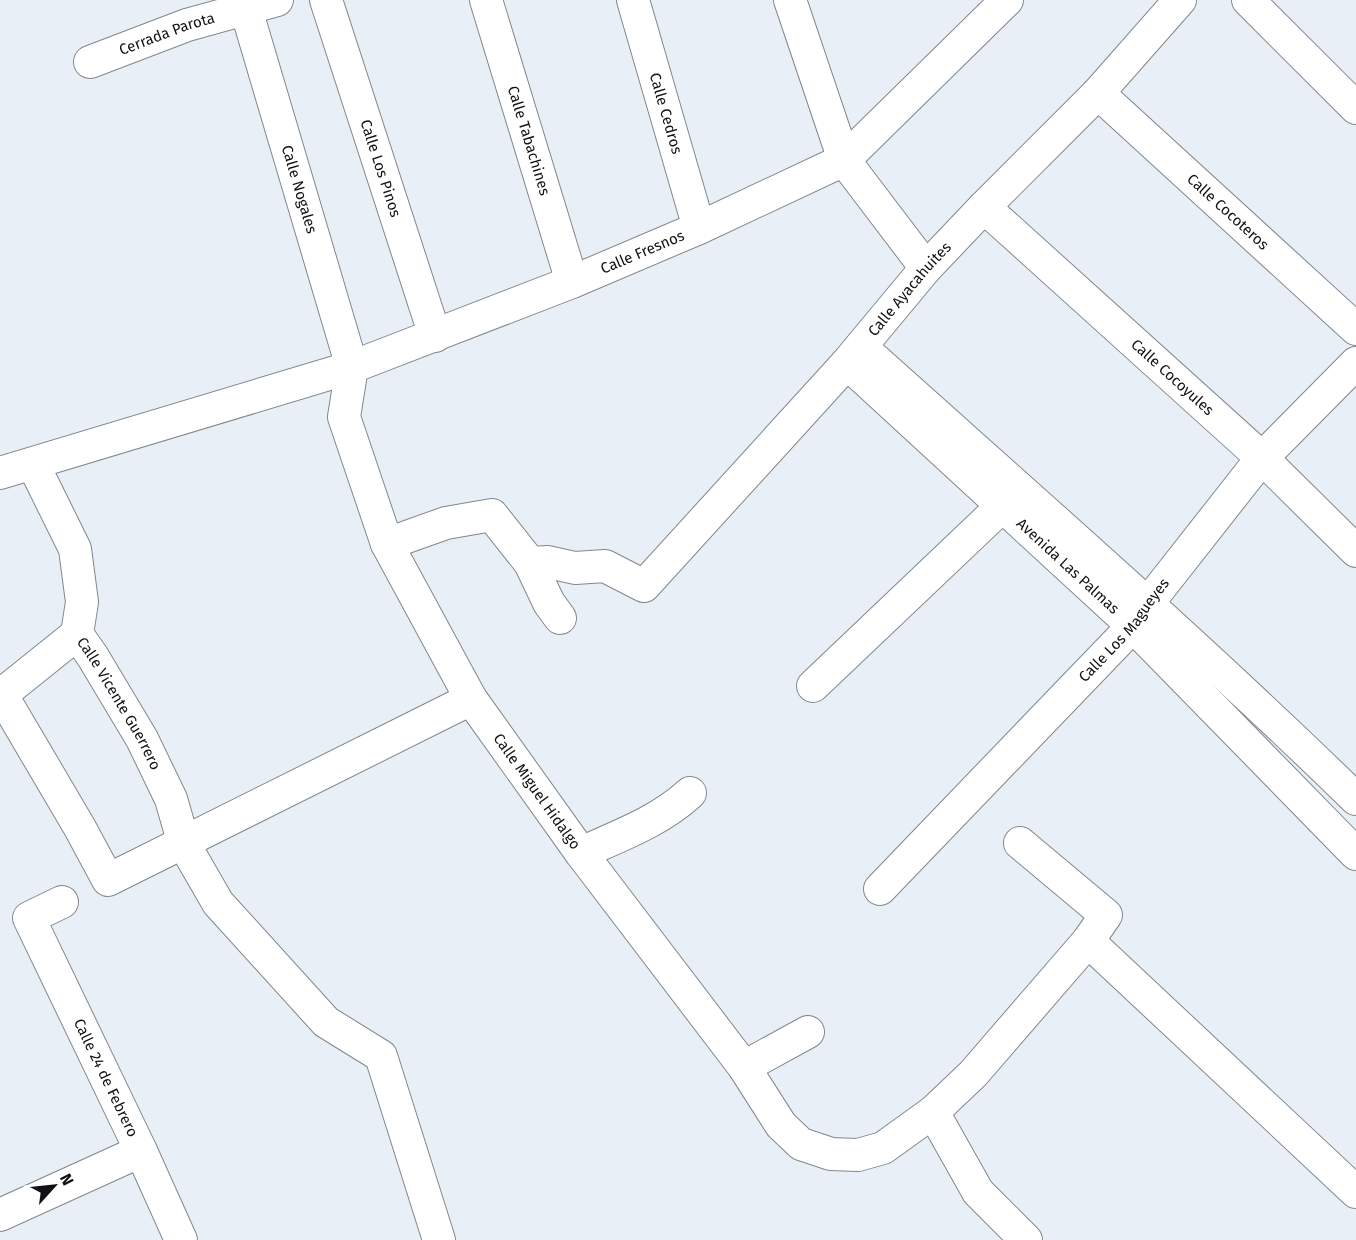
<svg xmlns="http://www.w3.org/2000/svg" width="1356" height="1240" font-family="'Fira Sans',sans-serif">
	<style>
		.lines { fill: none; stroke-linecap: round; stroke-linejoin: round }
		.minor-casing { stroke: #82878e; stroke-width: 34 }
		.minor { stroke: #fff; stroke-width: 32 }
		.labels { text-anchor: middle; stroke-width: 4.5; stroke-linejoin: round; paint-order: stroke }
		.street-label { font-size: 15px; fill: #101114; stroke: #fff }
	</style>
	<rect width="100%" height="100%" fill="#e9eff7"/>
	<g class="lines">
		<g class="minor-casing">
			<g id="minor">
				<path id="s1" d="M326,0L435,336"/>
				<path id="s2" d="M486,0L572,282"/>
				<path id="s3" d="M633,0L699,228"/>
				<path d="M790,0L844,160L926,268"/>
				<path d="M1248,0L1356,108"/>
				<path id="s4" d="M246,9L352,367L344,417L387,544L471,699L581,853L744,1067L781,1125L801,1144L831,1154L858,1155L883,1148L933,1112L973,1074L1088,941L1106,915L1020,843"/>
				<path id="s5" d="M90,62L187,25L277,0"/>
				<path id="s6" d="M1098,93L1356,329"/>
				<path id="s7" d="M984,207L1262,458L1356,551"/>
				<path d="M861,347C1027,496 1196,643 1356,799"/>
				<path id="s8" d="M847,363L1133,626L1356,854"/>
				<path id="s9" d="M33,464L75,549L82,602L77,634L93,657L142,739L171,799L184,844L218,903L326,1022L381,1056L439,1240"/>
				<path id="s10" d="M0,473L352,367L572,282L699,228L844,160L1007,0"/>
				<path d="M387,544L446,523L492,515L530,563L549,603L560,618"/>
				<path id="s11" d="M530,563L548,562L575,568L605,566L644,586L847,363L926,268L984,207L1098,93L1180,0"/>
				<path d="M813,686L1017,492"/>
				<path d="M0,692L80,828L108,880L471,699"/>
				<path d="M1,695L77,634"/>
				<path d="M581,853C619,836 660,821 690,793"/>
				<path id="s12" d="M880,889L1133,626L1148,603L1262,458L1356,363"/>
				<path id="s13" d="M62,902L29,918L141,1151L181,1240"/>
				<path d="M1088,941L1356,1192"/>
				<path d="M744,1067L808,1032"/>
				<path d="M933,1112L978,1192L1026,1240"/>
				<path d="M0,1215L141,1151"/>
			</g>
		</g>
		<use href="#minor" class="minor"/>
	</g>
	<g class="labels">
		<g class="street-label">
			<text dy="5" stroke="none"><textPath href="#s5" startOffset="82">Cerrada Parota</textPath></text>
			<text dy="5" stroke="none"><textPath href="#s3" startOffset="118">Calle Cedros</textPath></text>
			<text dy="5" stroke="none"><textPath href="#s2" startOffset="147">Calle Tabachines</textPath></text>
			<text dy="5" stroke="none"><textPath href="#s1" startOffset="177">Calle Los Pinos</textPath></text>
			<text dy="5" stroke="none"><textPath href="#s4" startOffset="188">Calle Nogales</textPath></text>
			<text dy="5" stroke="none"><textPath href="#s6" startOffset="176">Calle Cocoteros</textPath></text>
			<text dy="5" stroke="none"><textPath href="#s10" startOffset="680">Calle Fresnos</textPath></text>
			<text dy="5" stroke="none"><textPath href="#s11" startOffset="518">Calle Ayacahuites</textPath></text>
			<text dy="5" stroke="none"><textPath href="#s7" startOffset="254">Calle Cocoyules</textPath></text>
			<text dy="5" stroke="none"><textPath href="#s8" startOffset="300">Avenida Las Palmas</textPath></text>
			<text dy="5" stroke="none"><textPath href="#s12" startOffset="356">Calle Los Magueyes</textPath></text>
			<text dy="5" stroke="none"><textPath href="#s9" startOffset="262">Calle Vicente Guerrero</textPath></text>
			<text dy="5" stroke="none"><textPath href="#s4" startOffset="848">Calle Miguel Hidalgo</textPath></text>
			<text dy="5" stroke="none"><textPath href="#s13" startOffset="214">Calle 24 de Febrero</textPath></text>
		</g>
	</g>
	<g transform="translate(54 1186) rotate(63)" stroke="#ffffff" stroke-width="4.5" paint-order="stroke">
	<path d="M0-4.5L10 22L0 15L-10 22Z" fill="#101114"/>
	<text y="-9" font-size="16" font-weight="bold" text-anchor="middle" fill="#101114">N</text>
	</g>
</svg>
